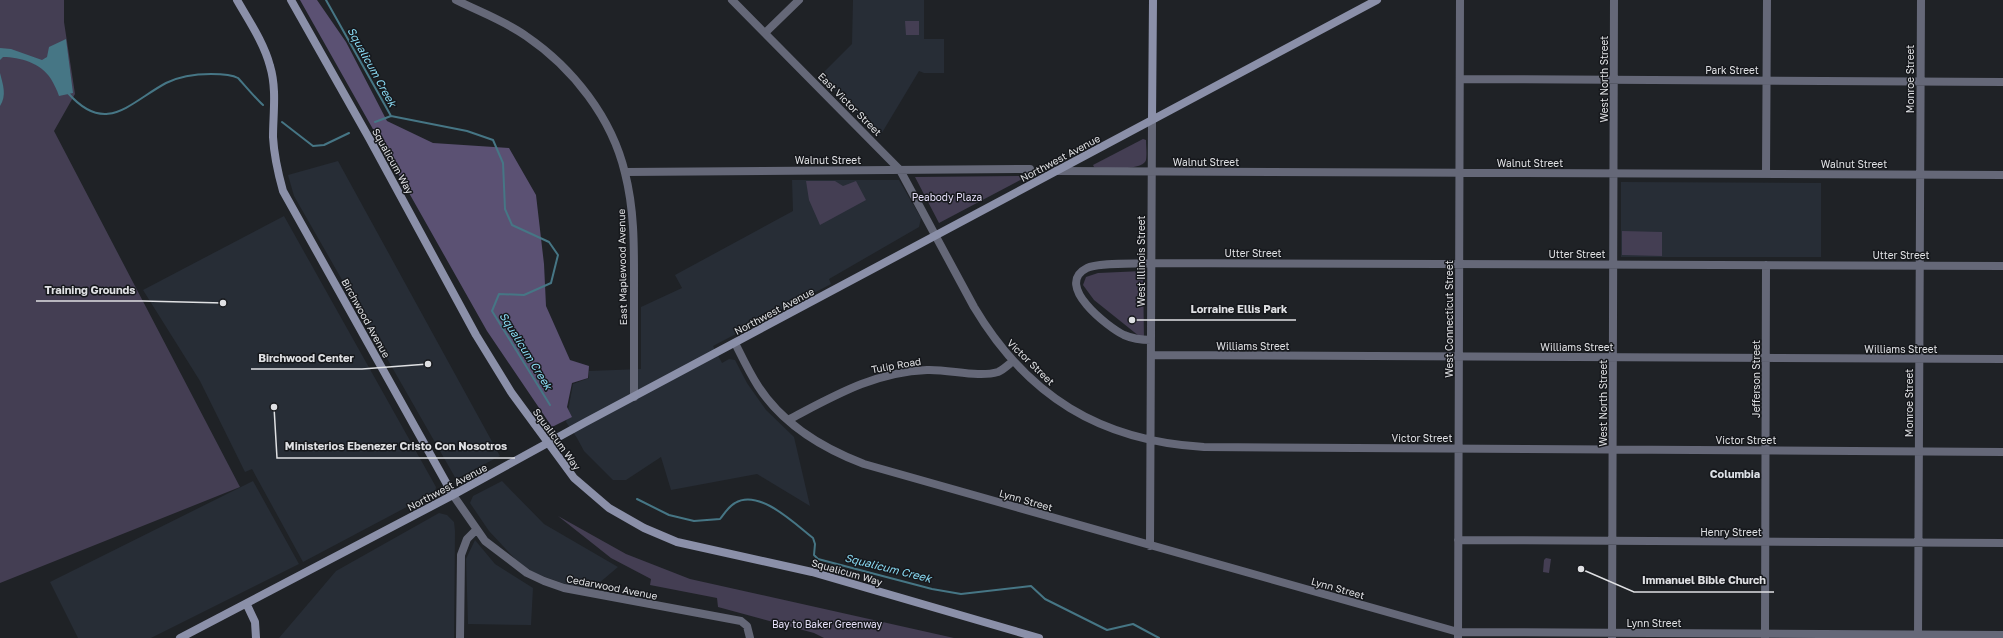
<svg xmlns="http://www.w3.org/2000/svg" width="2003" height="638" font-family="'Golos Text',sans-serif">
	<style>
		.built { fill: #272d36 }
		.green { fill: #443e53 }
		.forest { fill: #5b5173 }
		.water { fill: #467685 }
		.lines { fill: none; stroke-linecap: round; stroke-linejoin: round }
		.stream { stroke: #467685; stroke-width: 2 }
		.street { stroke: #656878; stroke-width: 8 }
		.secondary { stroke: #8b90a9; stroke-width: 8 }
		.labels { text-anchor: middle; stroke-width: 3; stroke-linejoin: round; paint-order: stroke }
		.street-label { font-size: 10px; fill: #dfe0e3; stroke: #16181c }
		.park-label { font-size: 10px; fill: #e5dff8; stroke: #16181c }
		.water-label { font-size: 11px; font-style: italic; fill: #89daf3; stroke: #16181c }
		.neighbourhood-label { font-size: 11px; font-weight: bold; fill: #dde1e7; stroke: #16181c }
		.leader { fill: none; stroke: #dfe0e3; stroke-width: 1.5 }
		.callout-dot { fill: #dfe0e3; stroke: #16181c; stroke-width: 1.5 }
		.callout-label { font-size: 11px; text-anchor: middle; font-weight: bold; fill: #dfe0e3; stroke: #16181c; stroke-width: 3; stroke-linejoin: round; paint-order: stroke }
	</style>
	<rect width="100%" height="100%" fill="#1f2226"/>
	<path class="built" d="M853,0H924V39H944V73H924L919,71L880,136L820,76L852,44Z
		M338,161L500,456L456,479L294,196L288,175Z
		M792,180H899L921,218L919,227L829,279L831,284L713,346L722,363L729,359L735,360L747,383L766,410L794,437L810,506L757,474L671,490L661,457L626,480H613L584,451L577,438L566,422L573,384L589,378V371L641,369V307L682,288L675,275L793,211Z
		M1621,182L1821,183V257H1621Z
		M284,216L436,487L435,492L303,562L252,469L245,472L200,381L143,290Z
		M253,481L299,564L151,638H78L50,582Z
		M502,481L544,524L618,567L592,589L571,586L545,577L531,571L516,560L489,531L470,503L473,496Z
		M439,513L447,515L454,522L455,531L454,638H279L336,571Z
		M475,540L495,564L533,588L531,625L468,624L466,559Z"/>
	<path class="green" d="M0,0H64V22L75,94L54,131L240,487L0,583Z
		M905,21H919V35H906Z
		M1143,139L1146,140C1146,146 1147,154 1146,160C1143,171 1103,169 1094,167L1093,165Z
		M1028,176L939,223L915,177Z
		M806,181H835L843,186L856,181L866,200L820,225L809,200Z
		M1622,231L1662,232V256L1622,255Z
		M1143,271L1144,340L1094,300L1083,285L1086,277L1098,273Z
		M558,516L626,554L690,579L954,638H824L814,633L718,607L717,598L650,585L651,579L611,558Z
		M1546,558L1551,559L1549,573L1543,572L1544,560Z"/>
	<path class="forest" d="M300,0H317L346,42L387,121L433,143L509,148L536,195L544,264L546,306L570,360L589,366L588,378L572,383L567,407L572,417L552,427L487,331Z"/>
	<path class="water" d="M66,39L73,93L59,96C57,90 54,84 51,79C41,63 20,57 3,57L0,60V48L11,49L42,60L47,57L49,47Z
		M0,73C3,85 7,95 0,106Z"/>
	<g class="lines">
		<path class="stream" d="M326,0L391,116L467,131L493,140L503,163L505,209L512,225L549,242L558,255L551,283L524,295L499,294L492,311L550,405
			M68,93C106,136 129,103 166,83C180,76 195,74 211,74C218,74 231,74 238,78C241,81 257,100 263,105
			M282,122L313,146L324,145L349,133
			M375,122L391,116
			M637,499L669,515L694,521L720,519C724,514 729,506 735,503C759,488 795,524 813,538L815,544L814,555L818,559L932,589L961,594L1031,586L1045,599L1107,630L1133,624L1159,638"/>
		<path class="street" d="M456,0C480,12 505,21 526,36C573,68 612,118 625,173C635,212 634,251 634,291C634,326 634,361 634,397
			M732,0L900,170L974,307C1027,396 1100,441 1204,447L2003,452
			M765,33L799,0
			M1460,79L2003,82
			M1056,171L2003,175
			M625,172L1030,169
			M1766,174L1767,0
			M1151,340C1141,340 1133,339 1124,335C1108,327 1053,285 1087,268C1098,262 1137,264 1151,263L2003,266
			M735,343C742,357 749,372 758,386C783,425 822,448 864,464L1458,632L2003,635
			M1151,355L2003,359
			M788,420C834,396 874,372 927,370C949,369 978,378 998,372C1003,370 1008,365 1013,361
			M453,495L485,541L527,573L544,581L564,588L741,621L747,626L750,638
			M1458,540L2003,543
			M1150,546L1152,120
			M1612,637L1614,0
			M460,638L461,555L467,539L476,530
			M1458,638L1460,0
			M1765,638L1766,265
			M1918,638L1921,0"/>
		<path class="secondary" d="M237,0C249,21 264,43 270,66C277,89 273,114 273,137C274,156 278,173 283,191L453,495
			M291,0L369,138L476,335L511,392L574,478L609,508L644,528L677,542L812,572L1039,638
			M1152,120L1153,0
			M247,605L255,622L256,638
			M180,638L453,495L584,423L1377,0"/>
	</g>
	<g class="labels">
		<g class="street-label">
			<text x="1732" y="74">Park Street</text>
			<text transform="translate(1604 79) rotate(-90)" y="4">West North Street</text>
			<text transform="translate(1910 79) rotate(-90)" y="4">Monroe Street</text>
			<text transform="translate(850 104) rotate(45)" y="4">East Victor Street</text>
			<text transform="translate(1060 158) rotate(-28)" y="4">Northwest Avenue</text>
			<text x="828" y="164">Walnut Street</text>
			<text transform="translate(393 161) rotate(61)" y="4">Squalicum Way</text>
			<text x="1206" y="166">Walnut Street</text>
			<text x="1530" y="167">Walnut Street</text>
			<text x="1854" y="168">Walnut Street</text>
			<text x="1253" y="257">Utter Street</text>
			<text x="1577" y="258">Utter Street</text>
			<text x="1901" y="259">Utter Street</text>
			<text transform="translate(1141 261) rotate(-90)" y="4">West Illinois Street</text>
			<text transform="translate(622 267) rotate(-91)" y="4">East Maplewood Avenue</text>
			<text transform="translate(774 311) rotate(-28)" y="4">Northwest Avenue</text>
			<text transform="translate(366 318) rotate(61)" y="4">Birchwood Avenue</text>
			<text transform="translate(1449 319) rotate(-90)" y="4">West Connecticut Street</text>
			<text x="1253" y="350">Williams Street</text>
			<text x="1577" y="351">Williams Street</text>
			<text x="1901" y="353">Williams Street</text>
			<text transform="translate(1031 362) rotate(44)" y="4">Victor Street</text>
			<text transform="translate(896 365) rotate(-10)" y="4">Tulip Road</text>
			<text transform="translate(1756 379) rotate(-90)" y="4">Jefferson Street</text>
			<text transform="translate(1603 403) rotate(-90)" y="4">West North Street</text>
			<text transform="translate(1909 403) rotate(-90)" y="4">Monroe Street</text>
			<text x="1422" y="442">Victor Street</text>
			<text transform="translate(557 439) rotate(54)" y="4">Squalicum Way</text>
			<text x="1746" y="444">Victor Street</text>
			<text transform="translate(447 487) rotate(-28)" y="4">Northwest Avenue</text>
			<text transform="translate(1026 500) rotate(16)" y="4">Lynn Street</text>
			<text x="1731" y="536">Henry Street</text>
			<text transform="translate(847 572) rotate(16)" y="4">Squalicum Way</text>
			<text transform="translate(612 587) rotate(11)" y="4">Cedarwood Avenue</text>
			<text transform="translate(1338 588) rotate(16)" y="4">Lynn Street</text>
			<text x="1654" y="627">Lynn Street</text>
		</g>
		<g class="park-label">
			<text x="947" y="201">Peabody Plaza</text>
			<text x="827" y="628">Bay to Baker Greenway</text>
		</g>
		<g class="water-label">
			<text transform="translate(372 67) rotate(61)" y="4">Squalicum Creek</text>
			<text transform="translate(526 351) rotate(58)" y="4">Squalicum Creek</text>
			<text transform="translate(888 568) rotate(14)" y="4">Squalicum Creek</text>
		</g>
		<g class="neighbourhood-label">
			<text x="1735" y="478">Columbia</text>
		</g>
	</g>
	<path class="leader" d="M223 303L143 301H36M1132 320L1183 320H1296M428 364L362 369H251M274 407L277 458H515M1581 569L1634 592H1774"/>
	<g class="callout-dot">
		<circle cx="223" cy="303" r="4"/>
		<circle cx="1132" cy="320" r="4"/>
		<circle cx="428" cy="364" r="4"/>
		<circle cx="274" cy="407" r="4"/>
		<circle cx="1581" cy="569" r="4"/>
	</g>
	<g class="callout-label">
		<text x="90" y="294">Training Grounds</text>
		<text x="1239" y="313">Lorraine Ellis Park</text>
		<text x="306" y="362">Birchwood Center</text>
		<text x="396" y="450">Ministerios Ebenezer Cristo Con Nosotros</text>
		<text x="1704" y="584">Immanuel Bible Church</text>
	</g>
</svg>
